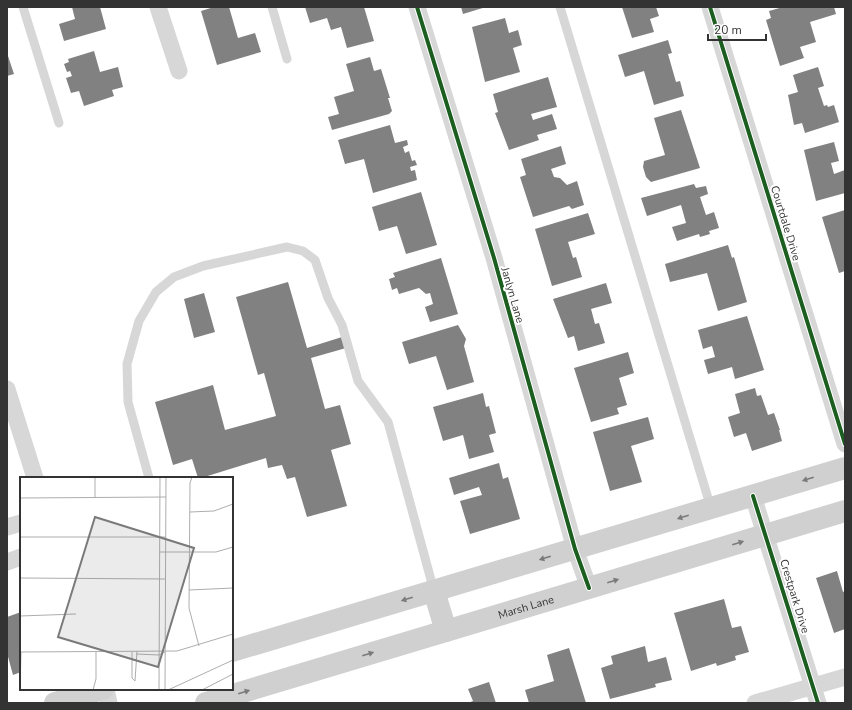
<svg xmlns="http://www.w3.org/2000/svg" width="852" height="710" font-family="'Nunito Sans',sans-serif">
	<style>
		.building { fill: #818181 }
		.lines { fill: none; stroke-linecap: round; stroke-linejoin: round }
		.service { stroke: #d7d7d7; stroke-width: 9 }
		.minor { stroke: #d7d7d7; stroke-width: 17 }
		.secondary { stroke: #d0d0d0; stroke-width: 22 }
		.cycleway-casing { stroke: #fff; stroke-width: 6 }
		.cycleway { stroke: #1b5e20; stroke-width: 4 }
		.oneway { fill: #7a7a7a }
		.labels { text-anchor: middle; stroke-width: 4; stroke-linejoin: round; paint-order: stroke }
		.street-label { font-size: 11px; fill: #333; stroke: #fff }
		.inset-road { fill: none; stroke: #adadad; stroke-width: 1 }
		.view { fill: #7a7a7a; fill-opacity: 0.15; stroke: #7a7a7a; stroke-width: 2 }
		.inset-edge { fill: none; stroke: #333; stroke-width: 2 }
	</style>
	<rect width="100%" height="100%" fill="#fff"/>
	<path class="building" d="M72,7H100L106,29L64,41L59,24L75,19Z
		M214,7H229L238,38L255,33L261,52L217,65L201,11Z
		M305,7H364L374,41L347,48L341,27L331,30L327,18L310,23Z
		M461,7H486L463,14Z
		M622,7H656L659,16L650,19L654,32L632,38Z
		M783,7H834L836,14L810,22L816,42L800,47L804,58L780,66L766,20L771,18L769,11Z
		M505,18L509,33L518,30L522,45L513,48L520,72L485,82L472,27Z
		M668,40L672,53L668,54L676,82L680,81L684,96L654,105L644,71L625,77L618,55Z
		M94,51L100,72L118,67L123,87L112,90L114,96L84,106L79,91L71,93L66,78L72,76L70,71L67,72L64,64L69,62L68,59Z
		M7,53L14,74L7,76Z
		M370,57L374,71L381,69L390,98H388L392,111L389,114L332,130L328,117L339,114L334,97L354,91L346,64Z
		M818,67L824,86L818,88L824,106L827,105L828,107L834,105L839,122L805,133L802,123L794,125L788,95L798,92L793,75Z
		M548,77L557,107L531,114L533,120L552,114L557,129L537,135L539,140L509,150L495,113L498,112L493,94Z
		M681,110L700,168L651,182L646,177L643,167L644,161L665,155L654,118Z
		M390,125L395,143L407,140L408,145L403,147L405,153L409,151L412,161L415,160L417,165L410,167L411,171L415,170L417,180L373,193L364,159L345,164L338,140Z
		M834,142L839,161L831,163L834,174L845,170V193L816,201L804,150Z
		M561,146L566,164L551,169L554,177L560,178L567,185L577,181L584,205L572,209L569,206L533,217L520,177L526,175L521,159Z
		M694,184L696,188L706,186L708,194L700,197L706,215L714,212L719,228L709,231L710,234L700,237L699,234L677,241L672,227L686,223L681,205L647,216L641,198Z
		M421,192L437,245L406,254L397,226L379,231L372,207Z
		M845,210V271L839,273L822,217Z
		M588,213L595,234L568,242L573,258L576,257L582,277L552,286L535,229Z
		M728,245L732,258L734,257L747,302L718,311L707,273L670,282L665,264Z
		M441,258L458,314L430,322L425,307L433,304L430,293L426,294L419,288L399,294L397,288L392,290L389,279L395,277L393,273Z
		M288,282L307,348L342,337L346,348L311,358L325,409L340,405L351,444L331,450L347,506L307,517L295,477L287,479L282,465L268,468L266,458L201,478H198L192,459L173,465L155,402L213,385L225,430L276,416L264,373L258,375L236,297Z
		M606,283L612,303L591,309L595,324L599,323L605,343L578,351L574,336L568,338L553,299Z
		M204,293L215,332L194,338L184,299Z
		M747,316L764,370L735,379L732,367L708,374L704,360L715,357L712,346L703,349L698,330Z
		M458,325L466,339L464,346L474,382L447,390L436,356L409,364L402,342Z
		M628,352L634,373L619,378L627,405L617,408L619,414L591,422L574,368Z
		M755,388L757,396L761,395L768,415L774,413L780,430H779L782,441L752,451L746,433L734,437L728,417L740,413L735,394Z
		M483,393L486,407L489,406L496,433L489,435L494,452L469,459L463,435L443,441L433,407Z
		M648,417L654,439L631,446L642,482L610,491L593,432Z
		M499,463L503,479L508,477L520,519L470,534L460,501L482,495L479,487L454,495L449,478Z
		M837,571L843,592L845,591V629L834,633L816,578Z
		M724,599L732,628L741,626L749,652L735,656L736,660L717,666L716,663L691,671L674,613Z
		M21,612V672L13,675L7,653V617Z
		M645,646L648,662L666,657L672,680L655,684L656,687L610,699L601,668L613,664L611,656Z
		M569,648L586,703H529L525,690L554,681L547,655Z
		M489,682L496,703H468L473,701L468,689Z"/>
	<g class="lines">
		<path class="service" d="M23,7L59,123
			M272,7L287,59
			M560,7L711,508
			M149,478L128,402L127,364L139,321L156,292L174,277L203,266L287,247L303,251L315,260L328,298L342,325L358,381L388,422L434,591"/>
		<path class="minor" d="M158,7L179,71
			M417,7L494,258L575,549L589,588
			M710,7L845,444
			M7,389L35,478
			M753,496L818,703
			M7,527L21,523
			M7,562L21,557
			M106,689L109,703
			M755,703L845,677"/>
		<g class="secondary">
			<path d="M434,591L446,631"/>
			<path d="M232,651L845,468"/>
			<path d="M55,703L103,689"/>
			<path id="s1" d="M206,703L845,511"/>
		</g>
		<g class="cycleway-casing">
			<path id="cycleway" d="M417,7L494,258L575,549L589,588
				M710,7L845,444
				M753,496L818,703"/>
		</g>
		<use href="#cycleway" class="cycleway"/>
	</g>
	<defs><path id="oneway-solid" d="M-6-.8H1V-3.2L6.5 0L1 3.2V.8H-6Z"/></defs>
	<g class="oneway">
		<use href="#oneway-solid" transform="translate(808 479) rotate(163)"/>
		<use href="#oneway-solid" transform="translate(683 517) rotate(163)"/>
		<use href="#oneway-solid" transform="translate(738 543) rotate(-17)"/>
		<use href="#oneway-solid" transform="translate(545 558) rotate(163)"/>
		<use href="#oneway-solid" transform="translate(613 581) rotate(-17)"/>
		<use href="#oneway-solid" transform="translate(407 599) rotate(163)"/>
		<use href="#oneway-solid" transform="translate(368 654) rotate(-17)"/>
		<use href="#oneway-solid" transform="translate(244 692) rotate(-17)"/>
	</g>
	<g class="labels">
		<g class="street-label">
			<text transform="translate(786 223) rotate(73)" y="4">Courtdale Drive</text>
			<text transform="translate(513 295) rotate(74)" y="4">Janlyn Lane</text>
			<text transform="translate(795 596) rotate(73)" y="4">Crestpark Drive</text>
			<text dy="4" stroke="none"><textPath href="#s1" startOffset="334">Marsh Lane</textPath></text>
		</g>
	</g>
	<g transform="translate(20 477)">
		<rect width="213" height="213" fill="#fff"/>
		<path class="inset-road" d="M75,0V20M172,0L170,6L169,131L179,169M0,21L146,20M170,35L194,34L213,27M0,60H146M140,75H196L213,70M0,101L146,102M169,113L213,111M0,139L56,137M0,175L157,174L213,157M112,175V201L115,204L117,174M116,177L139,178L145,175M0,213L1,175M73,213L76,202V175M139,213L140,0M145,213L146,0M148,213L213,183M182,213L213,197"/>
		<path class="view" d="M75,40L174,71L138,190L38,160Z"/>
		<rect width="213" height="213" class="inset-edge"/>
	</g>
	<rect width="852" height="710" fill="none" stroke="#333333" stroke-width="16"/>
	<path d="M708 34v6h58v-6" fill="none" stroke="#333333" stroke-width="2"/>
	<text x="714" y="34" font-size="12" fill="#333333" stroke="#ffffff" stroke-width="3" paint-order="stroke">20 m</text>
</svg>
